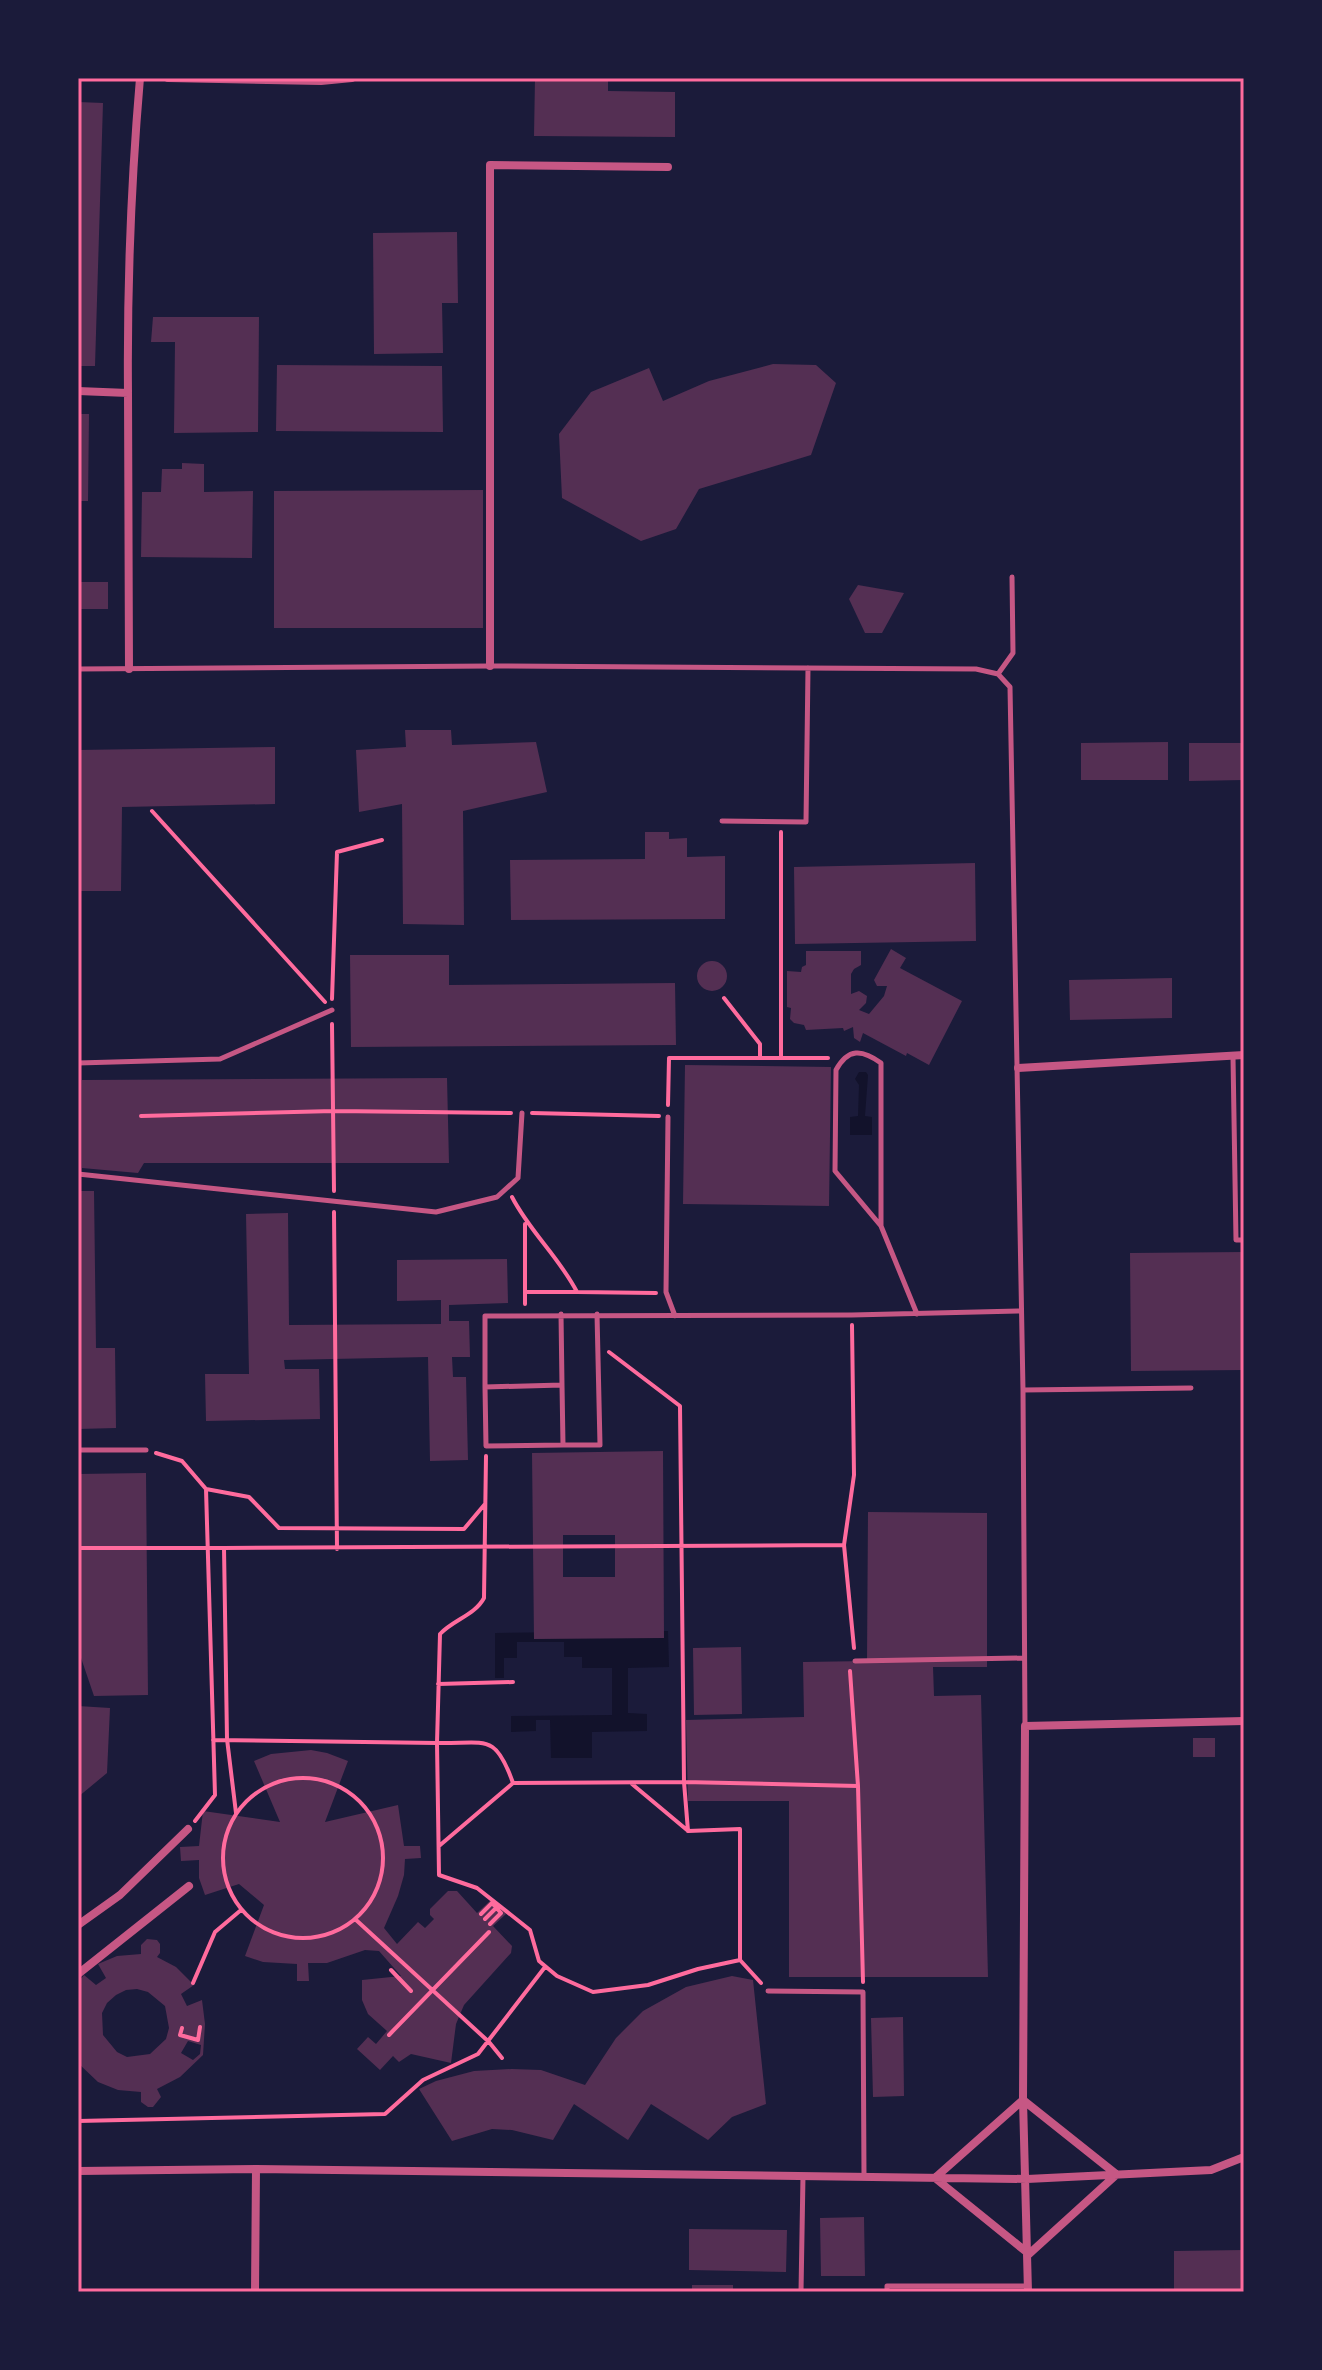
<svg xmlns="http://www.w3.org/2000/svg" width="1322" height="2370" font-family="'Noto Sans',sans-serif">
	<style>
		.water { fill: #12122b }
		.building { fill: #542f53; fill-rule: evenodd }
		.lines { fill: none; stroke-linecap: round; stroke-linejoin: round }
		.path { stroke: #ff6b9d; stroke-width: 4 }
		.service { stroke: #c65784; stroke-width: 5 }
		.minor { stroke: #c65784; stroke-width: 8 }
		.neatline { fill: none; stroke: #ff6b9d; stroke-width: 3 }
	</style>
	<rect width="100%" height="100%" fill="#1b1b3a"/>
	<path class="water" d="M859,1072H866L868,1075L865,1116L872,1117V1135H850V1117L858,1116L859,1085L855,1079Z
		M668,1631L669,1667L628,1668V1713L647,1714V1731L592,1732V1758H551L550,1720H536V1731L511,1732V1716L612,1715V1668H582V1657H564V1642H517V1658H504V1678H495V1633Z"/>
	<path class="building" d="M535,78H608V91L675,92V137L534,136Z
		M78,102L103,103L95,366H78Z
		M457,232L458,303H442L443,353L374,354L373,233Z
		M153,317H259L258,432L174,433L175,342H151Z
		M773,364L816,365L836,383L811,455L699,489L676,529L641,541L562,498L559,434L591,392L649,368L663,401L709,381Z
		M277,365L442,366L443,432L276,431Z
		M78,414H89L88,501H78Z
		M182,463L204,464V492L253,491L252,558L141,557L142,492H161L162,469H182Z
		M483,490V628H274V491Z
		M78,582H108V609H78Z
		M858,585L904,593L882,633H865L849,599Z
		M405,730H451L452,745L536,742L547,792L463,811L464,925L403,924L402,804L359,812L356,750L406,747Z
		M1168,742V780H1081V743Z
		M1189,743H1244V780L1189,781Z
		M275,747V804L122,807L121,891H78V750Z
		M645,832H669V839L687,838V857L725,856V919L511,920L510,860L645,859Z
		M975,863L976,941L795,944L794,867Z
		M891,949L906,958L900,968L962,1001L929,1065L907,1053L906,1056L863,1033L860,1042L854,1038L853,1027L844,1031L843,1028L806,1030L804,1025L794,1023L790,1019L791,1008L787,1007V971L801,972L802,967L806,965V951H861V965L854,969L851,974V994L859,991L867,996L866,1003L859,1010L869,1014L884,996L887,986H877L874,980Z
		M350,955H449V985L675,983L676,1045L351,1047Z
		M697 976a15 15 0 1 1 30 0a15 15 0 1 1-30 0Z
		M1172,978V1018L1070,1020L1069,980Z
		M685,1065L831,1067L829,1206L683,1204Z
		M447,1078L449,1163H144L138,1173L82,1168V1080Z
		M78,1191H94L96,1348H115L116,1428L78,1429Z
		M288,1213L289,1325L441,1324V1300L397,1301V1260L507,1259L508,1303L449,1305V1321H469L470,1357H452L453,1377H466L468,1460L430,1461L428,1357L284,1360L285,1369H319L320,1419L206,1421L205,1374H249L246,1214Z
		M1244,1252V1370L1131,1371L1130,1253Z
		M663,1451L664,1638L534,1639L532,1453ZM563,1535H615V1577H563Z
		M146,1473L148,1695L94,1696L78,1649V1474Z
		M868,1512L987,1513V1667H933L934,1696L981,1695L988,1977H789V1801H688L686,1720L804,1717L803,1662L867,1661Z
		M741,1647L742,1714L694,1715L693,1648Z
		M78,1706L110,1708L107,1773L78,1797Z
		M1193,1738H1215V1757H1193Z
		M311,1750L327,1753L348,1761L325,1822L398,1805L404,1846H420L421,1858L405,1859L404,1875L398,1896L384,1928L397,1944L418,1922L425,1928L434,1919L430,1915V1909L448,1891H457L477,1913L492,1899L506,1914L493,1926L512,1946L511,1953L464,2005L456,2024L451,2063L411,2054L399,2062L393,2056L380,2070L357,2049L368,2037L376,2044L387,2031L368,2014L362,2000V1980L401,1976L379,1951L365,1950L327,1963H308L309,1981H297V1964L263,1962L245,1956L264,1905L239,1884L205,1895L199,1878V1860L181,1861L180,1847L199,1846L203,1811L280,1822L254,1761L271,1754Z
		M147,1939L157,1940L160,1944V1953L157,1957L176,1967L194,1985L181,1994L187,2006L202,2000L205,2024L203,2055L180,2077L157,2089L161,2097L153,2107H148L141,2102V2092L118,2090L98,2082L78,2063V1982L84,1975L96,1985L106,1978L98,1964L117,1956L141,1954V1945ZM137,1989L148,1992L165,2006L169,2028L166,2039L150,2054L127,2057L117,2052L103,2035L102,2013L107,2003L116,1995L126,1990ZM188,2041L201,2045L200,2054L193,2060L181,2053Z
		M732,1976L753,1980L766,2104L732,2117L708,2140L651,2104L628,2140L574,2104L553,2140L512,2130L492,2129L452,2141L419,2089L436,2081L474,2071L512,2069L541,2070L585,2085L616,2038L643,2011L686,1987Z
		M903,2017L904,2096L873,2097L871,2018Z
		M864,2217L865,2276H821L820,2218Z
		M689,2229L787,2230L786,2272L689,2270Z
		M1244,2250V2290L1174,2292V2251Z
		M692,2285H733V2292H692Z"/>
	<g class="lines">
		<path class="path" d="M152,811L325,1002
			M724,998L760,1044V1058
			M332,999L337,852L382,840
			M332,1024L334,1191
			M781,1058V832
			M668,1105L669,1058H828
			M532,1113L659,1116
			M141,1116L334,1111L511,1113
			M512,1197C530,1232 559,1257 577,1292L656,1293
			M334,1212L337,1549
			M525,1224V1304
			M525,1292H577
			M609,1352L680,1406L684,1782L688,1831L740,1829V1960L761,1983
			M156,1453L182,1461L206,1489L215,1795L195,1821
			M206,1489L249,1497L279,1528L464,1529L485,1504
			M844,1545L854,1475L852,1325
			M78,1548H224
			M850,1671L858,1786L863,1982
			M438,1684L513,1682
			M213,1740L437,1743L440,1634C453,1620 475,1615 484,1598L486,1456
			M223 1858a80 80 0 1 1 160 0a80 80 0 1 1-160 0Z
			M632,1784L687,1830
			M236,1813L227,1739L224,1548L844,1545L854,1648
			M439,1846L513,1783
			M481,1914L492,1903L501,1913L490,1924
			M355,1919L489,2042L502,2058
			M485,1919L496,1908
			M740,1960L698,1969L648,1985L593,1992L557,1976L539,1961L530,1930L477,1888L439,1875L437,1743C486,1744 495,1732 513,1783L684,1782L858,1786
			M391,1970L411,1991
			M193,1983L215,1932L241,1910
			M182,2028L180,2035L198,2040L200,2027
			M389,2035L489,1932
			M78,2121L385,2114L423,2080L478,2054L545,1967"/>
		<path class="service" d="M78,669L490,666L976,669L998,674L1010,687L1023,1390L1025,1726
			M998,674L1013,653L1012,577
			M722,821L806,822L808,668
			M1233,1057L1236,1240H1244
			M78,1063L220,1059L332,1010
			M668,1117L666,1292L675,1316
			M78,1174L436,1212L497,1197L518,1178L522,1113
			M881,1226L835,1171L836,1070C848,1048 862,1049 881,1063V1226L917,1314
			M561,1314L562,1385L485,1387V1316L852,1315L1021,1311
			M562,1385L563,1445H600L597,1314
			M485,1387L486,1446L563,1445
			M1023,1390L1191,1388
			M78,1450H146
			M855,1661L1024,1658
			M768,1991L863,1992L864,2176
			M801,2292L803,2176
			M887,2292V2286H1027"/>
		<path class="minor" d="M168,78L321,81L352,78
			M78,391L128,393L129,669
			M128,393C127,287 131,183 140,78
			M490,666V165L668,167
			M1018,1068L1244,1055
			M78,1925L120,1895L188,1829
			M78,1974L189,1886
			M1023,2100L1116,2174
			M78,2171L256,2169L1027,2179L1211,2170L1244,2157
			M936,2177L1023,2100
			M935,2178L1029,2254L1116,2175
			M255,2292L256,2169
			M1028,2292L1023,2100L1025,1726L1244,1721"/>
	</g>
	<rect width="1322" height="2370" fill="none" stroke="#1b1b3a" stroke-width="160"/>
	<rect x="80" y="80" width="1162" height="2210" class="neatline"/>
</svg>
